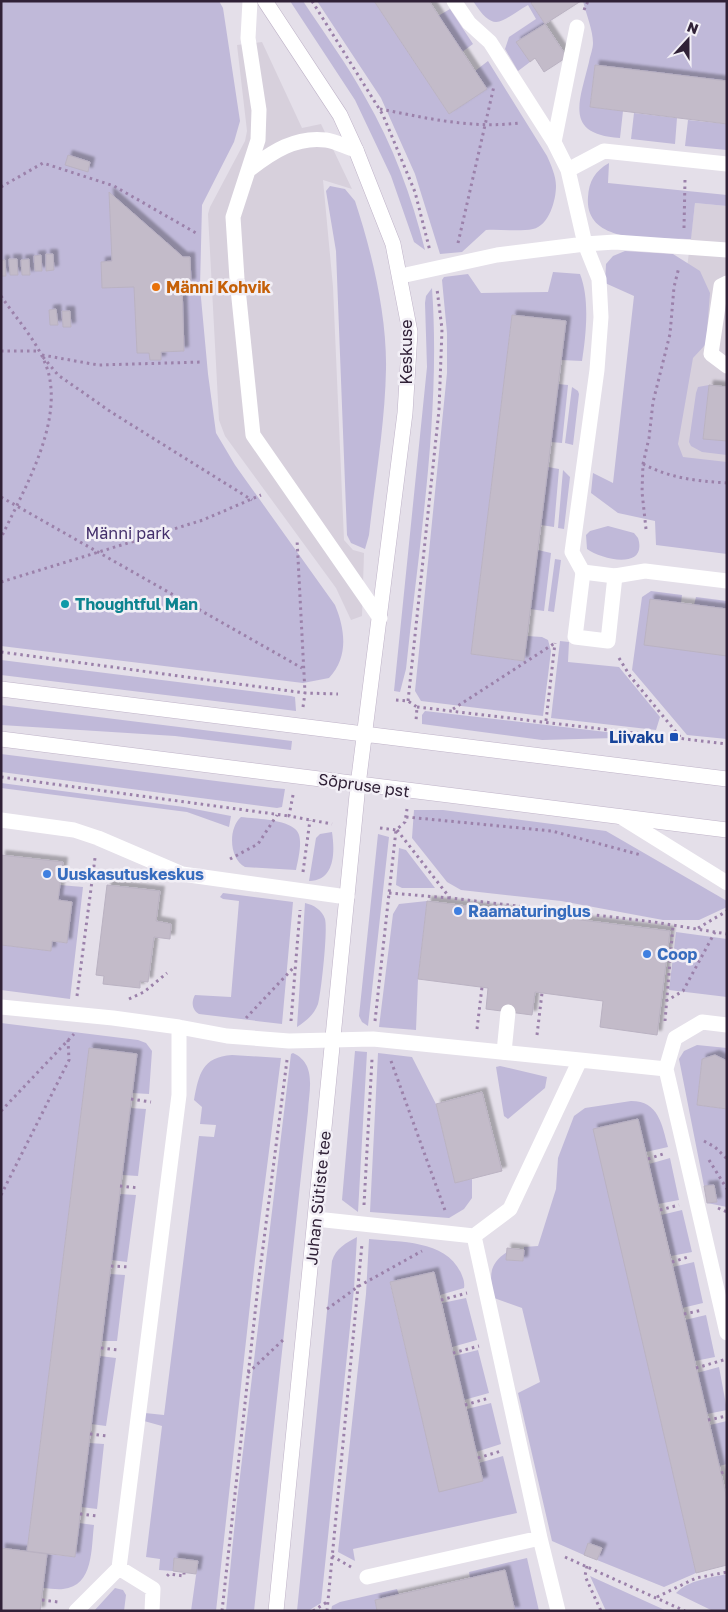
<svg xmlns="http://www.w3.org/2000/svg" width="728" height="1612" font-family="'Golos Text',sans-serif">
	<style>
		.built { fill: #d7d0dc }
		.green { fill: #c0b9d9 }
		.building { fill: #c3bbc9; stroke: #bab2c2; filter: url(#shadow) }
		.lines { fill: none; stroke-linecap: round; stroke-linejoin: round }
		.secondary-casing { stroke: #bfb3c8; stroke-width: 16 }
		.path { stroke: #9b81aa; stroke-width: 3; stroke-dasharray: 2.5 4; stroke-linecap: butt }
		.lane { stroke: #fff; stroke-width: 15 }
		.street { stroke: #fff; stroke-width: 15 }
		.secondary { stroke: #fff; stroke-width: 15 }
		.food-dot { fill: #e8710a; stroke: #f2eff6; stroke-width: 2 }
		.culture-dot { fill: #0f9aa8; stroke: #f2eff6; stroke-width: 2 }
		.transit-dot { fill: #1a4fb4; stroke: #f2eff6; stroke-width: 2 }
		.shop-dot { fill: #3f7fe0; stroke: #f2eff6; stroke-width: 2 }
		.labels { text-anchor: middle; stroke-width: 5; stroke-linejoin: round; paint-order: stroke }
		.food-label { font-size: 16px; font-weight: bold; fill: #c56008; stroke: #f2eff6; text-anchor: start }
		.street-label { font-size: 16px; fill: #302137; stroke: #f2eff6 }
		.park-label { font-size: 16px; fill: #432f6b; stroke: #f2eff6 }
		.culture-label { font-size: 16px; font-weight: bold; fill: #0d838f; stroke: #f2eff6; text-anchor: start }
		.transit-label { font-size: 16px; font-weight: bold; fill: #164399; stroke: #f2eff6; text-anchor: end }
		.shop-label { font-size: 16px; font-weight: bold; fill: #366cbe; stroke: #f2eff6; text-anchor: start }
	</style>
	<defs>
		<filter id="shadow"><feDropShadow dx="4.5" dy="-4.5" stdDeviation="1" flood-color="#0004"/></filter>
	</defs>
	<rect width="100%" height="100%" fill="#e4dfe9"/>
	<path class="built" d="M262,42L302,128L321,124L352,189L323,180L333,287L344,540L353,550L364,553L362,616L351,620L336,588L225,436L219,420L208,214L210,207L245,141L247,131L237,45Z
		M695,203L727,206V472L663,464Z"/>
	<path class="green" d="M1,1H219L223,8L240,121L234,142L202,205L200,287L208,374L216,433L235,465L335,605C345,629 349,657 329,678L303,683L1,646Z
		M290,1H303C324,33 347,64 365,97C393,145 412,197 425,250L414,242L391,176L355,100Z
		M317,1H374L449,114L486,89L475,71L488,61L547,156C551,165 556,176 556,186C556,200 549,226 533,229C519,232 501,229 486,230L462,252L440,254L415,174L381,98Z
		M473,1H533L531,3L545,24L517,42L530,62L518,71L505,49L509,37L536,19L528,5C500,21 495,35 473,1Z
		M583,1H727V81L595,65L590,107L623,111L620,138C564,134 579,103 589,62C590,56 593,49 593,43C593,30 586,14 583,1Z
		M450,9L473,44L462,52L438,16Z
		M634,113L677,118L675,144L631,139Z
		M688,120L727,124V150L685,146Z
		M609,163L608,183L727,195V206L695,203L691,239C658,237 584,247 588,197C589,181 595,171 609,163Z
		M330,186L345,189L355,201C372,252 387,316 386,369C385,424 375,480 369,535L365,549L351,543L347,535L336,251L326,191Z
		M625,251L673,254L700,271L710,293L706,344L693,358L678,444L683,457L727,462V554L656,545L655,521L618,513L591,493L593,473L613,483L634,296L605,283L606,264L613,256Z
		M553,272L580,274C590,299 586,335 582,361L561,360L566,321L512,315L471,654L524,661L527,636L542,637L548,640L551,651L543,716L421,701L415,691L447,373V333L442,280L444,277L468,274L481,293L548,292Z
		M432,288C441,415 419,543 406,669L400,692L394,691L427,367L425,303L426,296Z
		M558,384L568,385L562,443L551,442Z
		M709,385L703,438L727,441V455L702,452L691,446L689,442L696,393L698,387Z
		M572,387L578,391L579,394L573,445L565,443Z
		M548,467L559,469L554,527L541,525Z
		M563,470L570,477L564,529L558,528Z
		M608,526L634,533L638,538C648,570 602,560 587,549L586,535L590,531Z
		M538,550L551,553L544,611L530,609Z
		M555,559L561,560L554,612L548,611Z
		M651,591L682,595L681,603L727,656V739L687,735L632,670L642,597Z
		M696,597L727,601V609L694,605Z
		M560,641L569,642L568,662L619,667L660,717L656,730L551,718Z
		M1,660L291,696L295,697L296,711L1,675Z
		M1,705L292,741L291,750L175,736L1,725Z
		M425,711L615,733V738L542,740L422,724V715Z
		M1,754L273,788L285,789L282,807L277,808L1,772Z
		M1,783L184,807L231,816L229,827L187,812L1,788Z
		M414,810H443L606,831L727,901V907L699,920H663L561,901L461,890L447,882L412,838Z
		M241,817C255,819 295,819 299,835C302,845 298,860 296,870L245,867C229,859 228,828 241,817Z
		M332,832C335,852 335,881 309,881L316,838L320,834Z
		M378,834L389,837L368,1026L362,1022L359,1016Z
		M399,848L406,850L435,888H402L396,885Z
		M60,885L83,887L70,999L1,990V945L51,951L52,941L66,943L71,902L58,900Z
		M223,893L293,902L282,1024L199,1014C192,1010 191,1002 195,995L231,997L239,901L223,899L220,897Z
		M427,901L418,979L416,1030L379,1027L393,914L399,904Z
		M305,903C314,905 322,910 325,919C328,930 321,993 318,1004C314,1015 306,1021 297,1027Z
		M676,932L727,939V997L669,990Z
		M1,1023L138,1040L146,1043L152,1051L149,1094L132,1093L136,1054L89,1048L27,1551L1,1548Z
		M697,1045L727,1048V1061L715,1055L702,1059L697,1105L727,1109V1207L707,1203L717,1202L714,1185L704,1186L679,1059L684,1051Z
		M355,1051L367,1052L358,1212L342,1200Z
		M293,1053C317,1064 309,1090 308,1111L254,1611H226L237,1501L291,1054Z
		M378,1053L412,1057L436,1104L455,1182L472,1179V1198L464,1209L449,1218L370,1212Z
		M232,1055L281,1058L255,1260L216,1611H191L198,1561L175,1558L173,1571L159,1570L160,1559L146,1557L162,1426L144,1421L145,1413L164,1415L199,1136L214,1137L216,1125L200,1124L202,1107L194,1100C199,1074 202,1057 232,1055Z
		M500,1066L547,1077L545,1088L508,1119L504,1116L503,1110L496,1067Z
		M631,1101C659,1101 662,1125 668,1147L646,1152L638,1119L594,1129L696,1573L664,1587L597,1560L602,1549L589,1543L584,1555L552,1541L518,1393L540,1382L522,1308L494,1298C490,1278 487,1265 507,1252L506,1260L523,1261L524,1247L538,1246L556,1189L558,1158L574,1116L585,1108Z
		M130,1108L146,1109L138,1176L122,1175Z
		M670,1158L679,1200L658,1204L649,1164Z
		M120,1194L136,1195L127,1262L111,1260Z
		M682,1210L692,1252L671,1256L661,1215Z
		M357,1237L354,1289L321,1603L308,1611H297L332,1261C336,1248 346,1243 357,1237Z
		M369,1239C400,1242 446,1240 461,1273C463,1278 465,1282 464,1288L440,1295L434,1272L390,1283L439,1491L483,1481L479,1463L503,1456L517,1513L353,1549L355,1561L338,1552L366,1294Z
		M694,1262L703,1303L682,1308L673,1267Z
		M110,1274L125,1275L117,1341H102Z
		M466,1298L477,1340L452,1347L442,1303Z
		M706,1315L715,1357L695,1361L685,1320Z
		M478,1350L489,1393L464,1400L454,1356Z
		M100,1356L116,1358L106,1426L91,1424Z
		M719,1367L727,1410L707,1414L697,1373Z
		M491,1403L501,1444L476,1452L467,1409Z
		M727,1421V1464L719,1466L710,1425Z
		M89,1443L104,1444L97,1509L81,1507Z
		M79,1523L94,1525C91,1548 94,1586 63,1589C57,1590 49,1588 43,1588L47,1554L75,1557Z
		M527,1558L539,1611H515L470,1578L469,1572Z
		M727,1574V1611H713L676,1593C689,1580 709,1578 727,1574Z
		M590,1576L667,1611H606Z
		M115,1588L123,1590L126,1595L124,1611H94Z
		M397,1589L399,1595L375,1600L377,1611H331L332,1606L340,1602Z"/>
	<path class="building" d="M374,1H429L487,89L449,114Z
		M533,1H581L545,24L531,3Z
		M545,24L567,57L544,72L535,58L530,62L516,42Z
		M595,65L727,81V124L590,107Z
		M68,155L90,162L88,172L65,165Z
		M109,192L183,257H190L191,283L182,284L184,351L161,352V360H150L149,353H137L134,287L102,288L101,262L112,261Z
		M46,254H53L54,270L46,271Z
		M41,255L42,271H35L34,256Z
		M9,259H17L18,275H10Z
		M29,259L30,275H22L21,260Z
		M1,260H5L6,276H1Z
		M56,309L58,325H50L49,310Z
		M62,311H70L71,327H63Z
		M512,315L566,321L524,661L471,654Z
		M709,385L727,387V441L703,439Z
		M650,599L727,609V656L644,645Z
		M1,855L63,862L58,900L72,902L67,943L52,941L51,951L1,945Z
		M107,885L160,891L156,921L171,924L170,939L154,937L148,982L140,981V988L103,984L104,976L96,975Z
		M427,901L670,931L657,1035L600,1027L603,1001L535,992L532,1015L486,1009L488,988L418,979Z
		M89,1048L137,1054L75,1557L27,1551Z
		M715,1055L727,1061V1109L697,1105L702,1059Z
		M482,1092L502,1171L455,1183L436,1104Z
		M638,1119L727,1499V1565L696,1573L593,1129Z
		M714,1185L717,1202L707,1203L704,1186Z
		M507,1248L524,1250L523,1261L506,1260Z
		M434,1272L483,1481L439,1492L390,1282Z
		M588,1543L602,1548L597,1560L584,1555Z
		M1,1548L47,1554L40,1611H1Z
		M174,1558L198,1561L196,1574L173,1571Z
		M505,1570L515,1611H377L375,1600Z"/>
	<g class="lines">
		<g class="secondary-casing">
			<path id="secondary" d="M265,1L340,115L356,150L393,244L410,332L405,413L358,785L276,1611
				M1,689L727,779
				M1,739L727,830"/>
		</g>
		<path class="path" d="M312,1L383,115L415,192L430,251
			M584,10L588,1
			M380,109C426,118 472,129 519,123
			M1,187L43,163L114,186L196,233
			M684,228L685,180
			M458,243L494,86
			M1,296C17,320 42,346 49,375C61,428 23,491 1,538
			M1,351H38
			M42,355L98,365L202,362
			M43,357L58,375L111,412L252,500
			M643,464C670,478 696,481 727,483
			M1,497L302,668
			M646,529L642,492L643,464L649,438L653,402L670,334L674,287L679,267
			M1,582L203,520L261,495
			M1,652L305,693L297,539
			M619,658L630,676L681,738
			M396,700L408,701L417,707L416,721
			M408,701L439,410L442,329L437,289
			M303,707L305,693L338,694
			M417,707L727,744
			M453,709L555,643
			M546,721L555,643
			M1,777L289,816
			M293,795L289,816L332,824
			M406,817L552,831L641,855
			M380,828L396,830L405,822L407,809
			M397,830L450,898L654,922L727,934
			M230,859L258,844L277,815
			M303,872L310,820
			M61,875L93,879
			M389,893L450,898
			M698,928L727,911
			M77,996L95,858
			M129,999L144,992L167,973
			M666,1001L683,991L715,932
			M246,1018L295,966
			M291,1021L300,910
			M375,1021L396,830
			M665,1021L673,925
			M477,1029L482,987
			M537,1035L542,993
			M391,1061L446,1213
			M131,1099L151,1102
			M1,1111L74,1034
			M704,1141L715,1147L727,1159
			M648,1159L666,1153
			M709,1160L727,1189
			M120,1186L139,1188
			M1,1195L69,1060L68,1040
			M364,1205L372,1059
			M718,1208L727,1212
			M660,1210L679,1205
			M672,1262L688,1257
			M111,1266L129,1267
			M441,1300L467,1293
			M327,1309L359,1286L422,1251
			M684,1314L703,1310
			M101,1348L118,1350
			M453,1353L479,1346
			M696,1368L727,1359
			M248,1373L283,1340
			M465,1405L489,1398
			M708,1420L727,1416
			M90,1434L108,1436
			M478,1458L501,1451
			M721,1473L727,1471
			M80,1514L98,1516
			M332,1556L351,1567
			M565,1557L685,1611
			M587,1566L585,1576L601,1611
			M167,1576L169,1574L184,1576V1573
			M657,1597L696,1578L727,1572
			M42,1600L58,1602
			M222,1611L258,1286L287,1060
			M313,1611L327,1602
			M327,1611L362,1244"/>
		<path class="lane" d="M250,1L248,38L259,110L258,140L233,217L237,279L253,435L380,618
			M250,169C272,152 296,136 326,140C335,141 346,147 356,150
			M585,244L615,242L727,250
			M727,283L721,286L711,354L727,366
			M583,572L575,637L608,641L615,576
			M621,817L727,883
			M504,1052L508,1012"/>
		<path class="street" d="M454,1L469,23L490,42L554,142L568,170L585,244L599,279L601,317L597,370L572,552L583,572L615,576L645,571L727,581
			M554,142L577,27
			M568,170L604,151L727,164
			M401,276L497,255L585,244
			M1,820L74,830L98,838L182,874L347,897
			M1,1007L113,1018L179,1027L227,1036L289,1041L373,1039L580,1060
			M666,1069L727,1333
			M316,1219L474,1236L510,1209L580,1060L666,1069L675,1038L702,1022L727,1025
			M474,1236L540,1538L558,1611
			M119,1568L153,1589L152,1611
			M367,1577L540,1538
			M76,1611L119,1568L179,1095V1027"/>
		<use href="#secondary" class="secondary"/>
	</g>
	<circle class="food-dot" cx="156" cy="287" r="5"/>
	<circle class="culture-dot" cx="65" cy="604" r="5"/>
	<rect class="transit-dot" x="669" y="732" width="10" height="10" rx="2.5"/>
	<g class="shop-dot">
		<circle cx="47" cy="874" r="5"/>
		<circle cx="458" cy="911" r="5"/>
		<circle cx="647" cy="954" r="5"/>
	</g>
	<g class="labels">
		<g class="food-label">
			<text x="166" y="293">Männi Kohvik</text>
		</g>
		<g class="street-label">
			<text transform="translate(406 352) rotate(-90)" y="6">Keskuse</text>
			<text transform="translate(364 785) rotate(8)" y="6">Sõpruse pst</text>
			<text transform="translate(318 1198) rotate(-84)" y="6">Juhan Sütiste tee</text>
		</g>
		<g class="park-label">
			<text x="128" y="539">Männi park</text>
		</g>
		<g class="culture-label">
			<text x="75" y="610">Thoughtful Man</text>
		</g>
		<g class="transit-label">
			<text x="664" y="743">Liivaku</text>
		</g>
		<g class="shop-label">
			<text x="57" y="880">Uuskasutuskeskus</text>
			<text x="468" y="917">Raamaturinglus</text>
			<text x="657" y="960">Coop</text>
		</g>
	</g>
	<rect width="728" height="1612" fill="none" stroke="#302137" stroke-width="5"/>
	<g transform="translate(688 40) rotate(21)" stroke="#f2eff6" stroke-width="4" paint-order="stroke">
	<path d="M0-4L9 19L0 12L-9 19Z" fill="#302137"/>
	<text y="-8" font-size="14" font-weight="bold" text-anchor="middle" fill="#302137">N</text>
	</g>
</svg>
